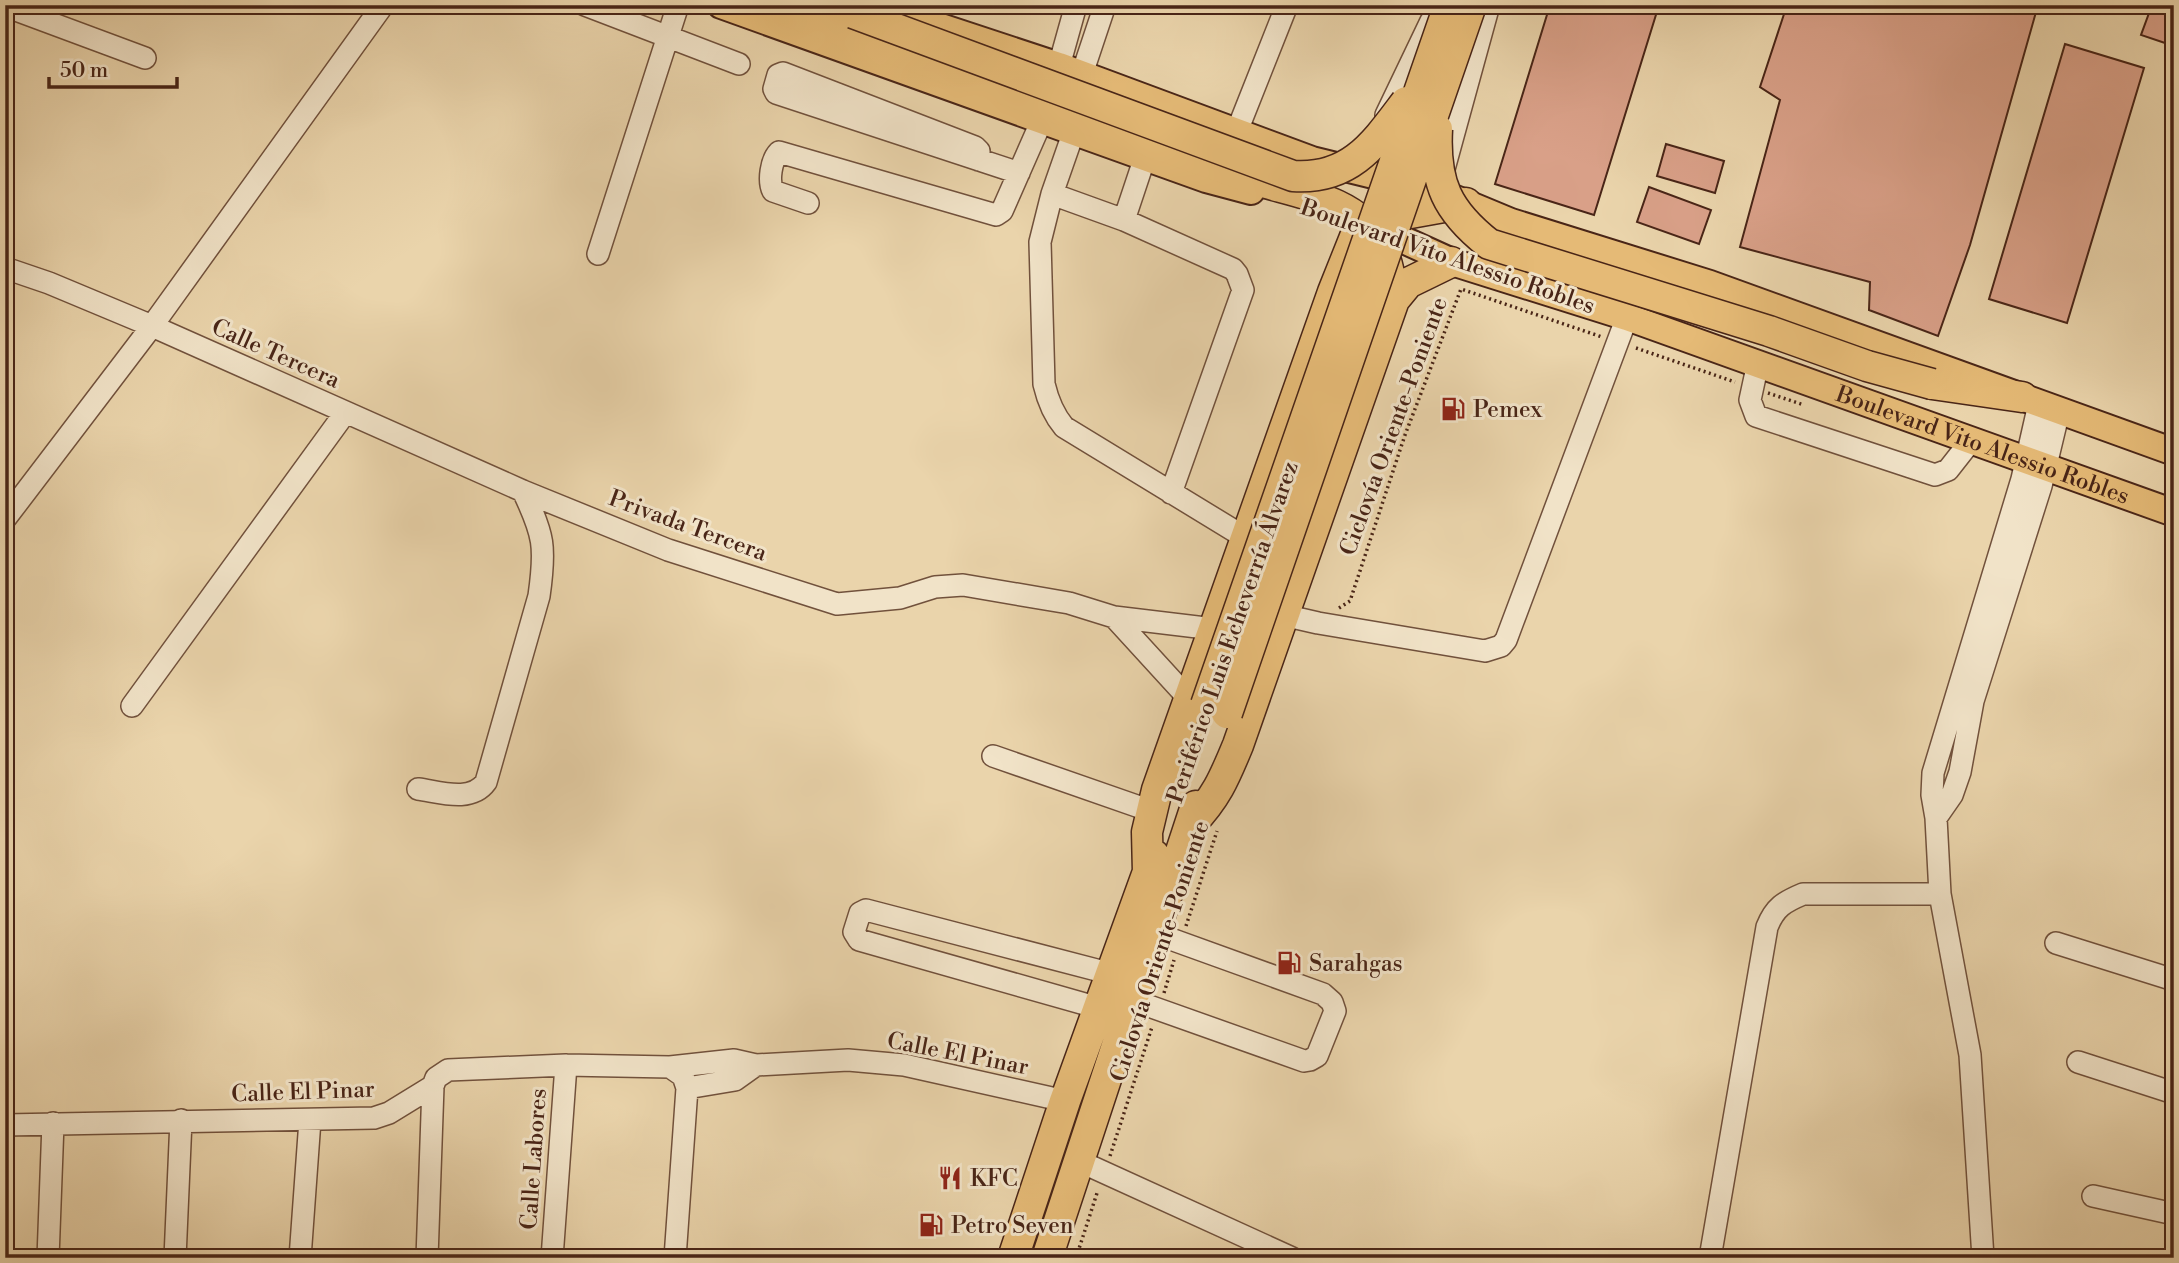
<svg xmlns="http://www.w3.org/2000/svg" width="2179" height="1263" font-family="'Libre Bodoni',serif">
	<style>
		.building { fill: #d9a088; stroke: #492517; stroke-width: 2 }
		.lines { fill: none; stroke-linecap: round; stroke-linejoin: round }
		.minor-casing { stroke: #71513c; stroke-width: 24 }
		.major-casing { stroke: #492517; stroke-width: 30 }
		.highway-casing { stroke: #492517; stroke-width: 33 }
		.path { stroke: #492517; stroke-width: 3.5; stroke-dasharray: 2 3.5; stroke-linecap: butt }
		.minor { stroke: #f1e3c8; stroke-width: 21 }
		.major { stroke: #e5ba76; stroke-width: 26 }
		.highway { stroke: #e5ba76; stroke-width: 30 }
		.highway-bridge-casing { stroke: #492517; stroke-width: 33; stroke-linecap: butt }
		.highway-bridge { stroke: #e5ba76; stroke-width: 30 }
		.labels { text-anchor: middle; stroke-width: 6; stroke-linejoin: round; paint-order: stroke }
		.street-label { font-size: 23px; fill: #492517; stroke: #f1e3c8 }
		.poi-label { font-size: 23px; fill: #492517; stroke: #f1e3c8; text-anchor: start }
	</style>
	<rect width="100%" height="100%" fill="#ead4ab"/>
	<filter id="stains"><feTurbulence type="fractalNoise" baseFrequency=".00286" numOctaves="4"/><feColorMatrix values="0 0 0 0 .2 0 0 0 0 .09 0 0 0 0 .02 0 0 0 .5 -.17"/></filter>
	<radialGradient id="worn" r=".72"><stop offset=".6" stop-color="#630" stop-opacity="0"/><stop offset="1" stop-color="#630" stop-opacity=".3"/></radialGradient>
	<path class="building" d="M1550,5H1659L1594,215L1495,184Z
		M1787,5H2038L1970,245L1938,336L1869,310L1870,282L1740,247L1780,100L1760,87Z
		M2152,5H2174V46L2141,35Z
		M2065,44L2144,68L2067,323L1989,299Z
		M1666,144L1724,161L1715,193L1657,176Z
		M1649,187L1711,210L1699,244L1637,222Z"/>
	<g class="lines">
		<g class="minor-casing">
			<path id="minor" d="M585,5L739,64
				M5,6L145,58
				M1059,66L1076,5
				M1082,74L1105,5
				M1386,115L1431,21
				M1074,131L1052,194L1040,242L1044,384C1048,401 1053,414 1064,427L1246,538
				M1237,131L1287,5
				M979,160V151L975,147L783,73L778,75L774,89L776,93L1019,173
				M1444,169L1489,5
				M1052,194L1124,220L1233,269L1237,274L1243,290L1171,493
				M808,203L773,191C768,181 771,160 779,152L996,215L1002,211L1042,120
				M1124,220L1145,157
				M598,254L678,5
				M5,268L49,283L152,326L523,491L668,550L837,604L900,598L935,587L963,585L1069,603L1114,617L1214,629
				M1758,363L1750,400L1756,416L1935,475L1948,470L1970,442
				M5,519L152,326L383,5
				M1283,615L1318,623L1485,651L1501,646L1506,640L1627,317
				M1114,617L1189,699
				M132,706L345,413
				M993,756L1151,811
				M418,789C440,792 471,803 486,782L539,596C546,547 544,535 523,491
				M1936,818L1952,795L1960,772L1973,701L2041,486L2059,411
				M1940,894L1936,818L1932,795L1933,773L2022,479L2039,404
				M2056,943L2174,980
				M1132,1000L1304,1061L1310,1060L1317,1056L1335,1011L1332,1002L1323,994L1154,933
				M1099,1008L859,940L854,932L860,913L866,910L1112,974
				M2078,1062L2174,1093
				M670,1067L734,1060L756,1065L848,1060L904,1065L1065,1101
				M687,1088L735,1080L756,1065
				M5,1125L374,1118L389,1113L433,1086L436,1078L448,1070L566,1065L670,1067L683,1076L687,1088L675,1258
				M1079,1161L1292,1258
				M2093,1196L2174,1214
				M48,1258L53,1123
				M175,1258L181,1120
				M300,1258L310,1120
				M427,1258L433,1086
				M552,1258L566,1065
				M1710,1258L1767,927C1775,907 1784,902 1803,894H1940L1970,1055L1983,1258"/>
		</g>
		<g class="major-casing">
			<g id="major">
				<path d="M721,5L1206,179L1251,191"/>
				<path d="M874,5L1059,66L1312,160L1434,190L1511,222L1710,284L2174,452"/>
				<path id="s1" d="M1375,227L1452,262L1627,317L2174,513"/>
			</g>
		</g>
		<g class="highway-casing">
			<path id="highway" d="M769,5L1259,181C1299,193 1357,201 1378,242C1388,259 1390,280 1394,300
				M830,5L853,13
				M1377,219L1466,203
				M1932,384L2022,397
				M1190,825C1216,798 1224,779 1238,745L1394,300L1408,283L1451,262
				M1148,873L1147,832L1157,790L1333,292L1355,237
				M1013,1258L1065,1101L1154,855
				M1047,1258L1196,806"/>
		</g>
		<path class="path" d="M1636,348L1735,382
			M1768,393L1804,405
			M1339,608L1350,601L1405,435L1461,289L1602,337
			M1186,926L1217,831
			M1164,993L1174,960
			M1110,1156L1152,1027
			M1076,1258L1098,1190"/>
		<use href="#minor" class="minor"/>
		<use href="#major" class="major"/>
		<use href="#highway" class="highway"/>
		<g class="highway-bridge-casing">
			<path id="highway-bridge" d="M853,13L1293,176C1351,180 1375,143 1406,102
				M1437,129C1434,183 1447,211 1489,244L1769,331L1867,366L1932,384
				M1206,705L1449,6
				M1227,713L1471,5"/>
		</g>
		<use href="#highway-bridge" class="highway-bridge"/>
	</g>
	<defs>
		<g id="fuel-bare" transform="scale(1.89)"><path d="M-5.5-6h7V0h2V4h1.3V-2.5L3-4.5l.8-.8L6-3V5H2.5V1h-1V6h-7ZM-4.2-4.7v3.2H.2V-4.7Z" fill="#8f2418" stroke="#f1e3c8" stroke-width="2.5" paint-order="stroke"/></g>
		<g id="restaurant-bare" transform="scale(1.89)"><path d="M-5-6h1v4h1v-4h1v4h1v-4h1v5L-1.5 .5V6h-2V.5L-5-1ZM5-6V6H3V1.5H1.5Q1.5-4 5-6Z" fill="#8f2418" stroke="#f1e3c8" stroke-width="2.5" paint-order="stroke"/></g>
	</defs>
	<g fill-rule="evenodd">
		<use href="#fuel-bare" x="1453" y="409"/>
		<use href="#fuel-bare" x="1289" y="963"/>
		<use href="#restaurant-bare" x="950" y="1178"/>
		<use href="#fuel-bare" x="931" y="1225"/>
	</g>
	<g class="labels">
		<g class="street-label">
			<text transform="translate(1448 256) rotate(19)" y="8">Boulevard Vito Alessio Robles</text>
			<text transform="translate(276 353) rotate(24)" y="8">Calle Tercera</text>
			<text transform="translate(1393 426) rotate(-70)" y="8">Ciclovía Oriente-Poniente</text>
			<text dy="8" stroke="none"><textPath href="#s1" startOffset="646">Boulevard Vito Alessio Robles</textPath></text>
			<text transform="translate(688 525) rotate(20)" y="8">Privada Tercera</text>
			<text transform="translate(1232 632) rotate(-71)" y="8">Periférico Luis Echeverría Álvarez</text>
			<text transform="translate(1159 951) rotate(-72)" y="8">Ciclovía Oriente-Poniente</text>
			<text transform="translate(958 1053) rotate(11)" y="8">Calle El Pinar</text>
			<text transform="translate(303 1091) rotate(-2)" y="8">Calle El Pinar</text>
			<text transform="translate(533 1159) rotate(-86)" y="8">Calle Labores</text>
		</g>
		<g class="poi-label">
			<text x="1473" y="417">Pemex</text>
			<text x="1309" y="971">Sarahgas</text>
			<text x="970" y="1186">KFC</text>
			<text x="951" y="1233">Petro Seven</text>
		</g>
	</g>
	<rect width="2179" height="1263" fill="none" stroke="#ead4ab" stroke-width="28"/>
	<rect x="7" y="7" width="2165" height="1249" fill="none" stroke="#492517" stroke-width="3.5"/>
	<rect x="14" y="14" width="2151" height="1235" fill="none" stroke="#492517" stroke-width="2"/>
	<path d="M49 77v10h128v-10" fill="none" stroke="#492517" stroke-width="3.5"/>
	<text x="60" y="77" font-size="21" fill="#492517" stroke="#f1e3c8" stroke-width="5" paint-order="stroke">50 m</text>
	<rect width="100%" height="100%" filter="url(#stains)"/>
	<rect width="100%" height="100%" fill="url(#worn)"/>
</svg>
